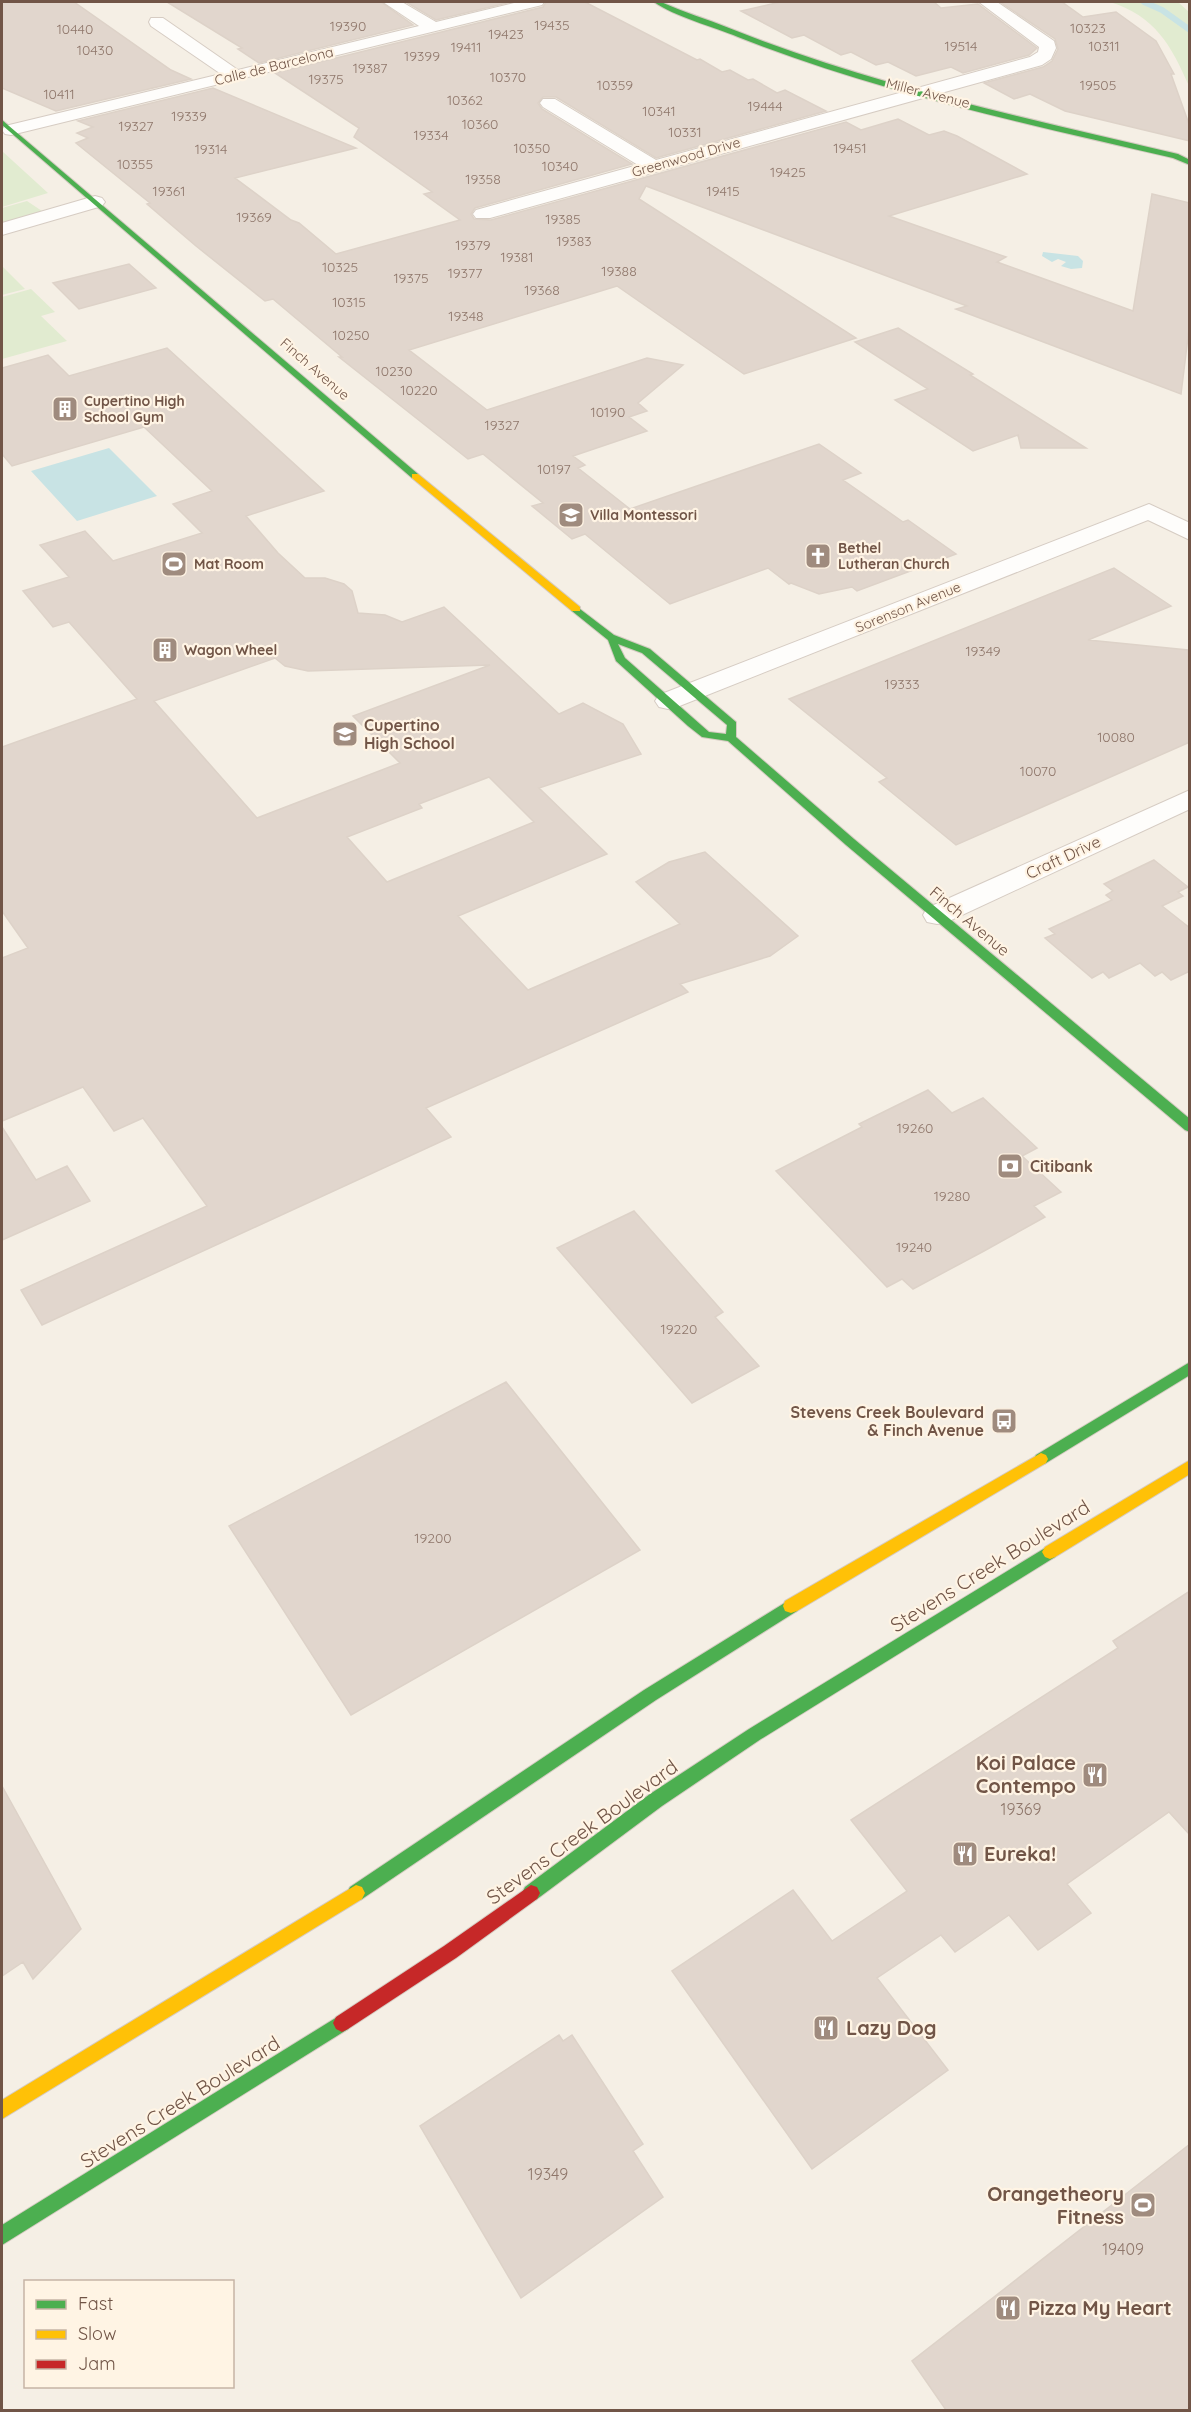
<svg xmlns="http://www.w3.org/2000/svg" width="1191" height="2412" font-family="Quicksand,sans-serif">
	<style>
		.green { fill: #e1ebd0 }
		.water { fill: #c8e3e4 }
		.lines { fill: none; stroke-linecap: round; stroke-linejoin: round }
		.stream { stroke: #c8e3e4; stroke-width: 6 }
		.building { fill: #e1d6cd; stroke: #ddd2c8; stroke-width: 1.5; fill-rule: evenodd }
		.street-casing { stroke: #d6ccc3; stroke-width: 2 }
		.fast-casing { stroke: #d5cbc2; stroke-width: 2 }
		.slow-casing { stroke: #d5cbc2; stroke-width: 2 }
		.jam-casing { stroke: #d5cbc2; stroke-width: 2 }
		.street { fill: #fefdfb; fill-rule: evenodd }
		.fast { fill: #4caf50; fill-rule: evenodd }
		.slow { fill: #ffc107; fill-rule: evenodd }
		.jam { fill: #c62828; fill-rule: evenodd }
		.labels { text-anchor: middle; stroke-width: 4.5; stroke-linejoin: round; paint-order: stroke }
		.number-label { font-size: 14px; fill: #8f776b }
		.far-street-label { font-size: 14px; fill: #715547; stroke: #fff4e4 }
		.far-poi-label { font-size: 14px; font-weight: bold; fill: #715547; stroke: #fff4e4; text-anchor: start }
		.poi-label { font-size: 16px; font-weight: bold; fill: #715547; stroke: #fff4e4; text-anchor: start }
		.street-label { font-size: 16px; fill: #715547; stroke: #fff4e4 }
		.near-number-label { font-size: 16px; fill: #8f776b }
		.near-street-label { font-size: 20px; fill: #715547; stroke: #fff4e4 }
		.near-poi-label { font-size: 20px; font-weight: bold; fill: #715547; stroke: #fff4e4; text-anchor: start }
	</style>
	<rect width="100%" height="100%" fill="#f5efe5"/>
	<path class="green" d="M1110,2H1178L1189,12V86C1171,45 1155,16 1110,2Z
		M2,151L48,193L2,207Z
		M27,201L42,211L2,223V208Z
		M2,266L25,289L2,295Z
		M31,289L55,312L41,316L67,341L2,359V297Z"/>
	<path class="water" d="M1043,252L1078,256L1083,261L1082,268L1071,269L1061,266L1066,262L1058,259L1052,262L1042,256Z
		M109,448L157,496L77,521L31,471Z"/>
	<g class="lines">
		<path class="stream" d="M1144,2L1162,10L1190,30"/>
	</g>
	<path class="building" d="M2,2H74L171,70L191,79L56,111L2,88Z
		M167,2H381L413,25L259,63L238,49L242,48Z
		M406,2H511L436,20Z
		M546,2H585L697,60L700,59L722,72L730,70L748,80L753,79L777,93L785,90L826,111L656,158L556,97H543L538,103L542,109L632,164L475,208L471,214L474,219L491,220L846,122L861,130L898,119L929,135L944,131L957,136L1027,174L889,216L1006,257L997,262L1133,311L1152,194L1190,203V321L1181,394L956,309L967,306L646,186L639,199L856,338L744,374L617,286L409,350L487,410L647,358L683,365L638,403L647,411L629,417L647,431L573,456L585,465L578,468L630,509L819,444L861,473L843,480L903,522L908,520L956,554L857,591L852,587L819,594L791,583L789,584L768,568L670,604L585,534L572,539L532,506L543,503L483,454L468,459L339,357H342L273,299L265,301L196,246L147,204L150,203L76,143L88,138L77,133L93,127L78,121L213,88L356,148L235,178L291,220L299,223L336,254L460,220L424,194L432,192L354,137L359,128L275,73L543,7Z
		M780,2H934L941,8L978,4L1037,48L1029,55L963,73L951,67L916,76L888,62L876,65L851,52L841,55L804,35L792,38L741,11Z
		M1000,2H1062L1083,17L1116,12L1156,41L1174,74H1171L1190,127V141L1065,111L1030,94L1014,99L984,83L1043,67L1052,61L1058,49L1055,39Z
		M129,264L156,288L79,309L53,283Z
		M898,328L973,374L970,375L1086,448H1021L1018,435L973,451L895,400L928,389L855,342Z
		M167,348L324,491L246,516L278,553L305,578H325L344,584L352,591L358,613L385,615L402,622L444,607L559,714L583,703L623,724L641,754L539,788L607,854L458,916L528,990L680,924L636,882L669,862L705,852L798,936L770,956L680,984L688,992L426,1108L451,1137L42,1325L21,1290L207,1206L143,1118L114,1131L83,1087L2,1121V958L28,948L2,911V747L137,699L69,622L53,627L23,591L69,577L40,545L85,531L113,561L202,533L173,504L212,491L144,427L12,466L2,454V368L48,355L69,376ZM275,658L285,666L308,671L490,665L353,716L400,763L257,818L154,701ZM489,777L534,822L387,882L347,837L422,808L419,804Z
		M1114,568L1171,606L1088,640L1188,650L1190,742L956,845L879,782L887,778L789,699Z
		M1154,860L1188,887L1178,892L1183,896L1162,906L1190,928V971L1171,980L1162,972L1155,976L1140,963L1109,978L1103,972L1092,978L1045,938L1055,934L1049,929L1112,900L1106,895L1113,891L1104,884Z
		M928,1090L952,1113L983,1098L1037,1148L1022,1156L1061,1192L1034,1206L1045,1217L984,1251L913,1289L902,1279L887,1287L776,1171L862,1127L859,1124Z
		M2,1127L36,1180L67,1166L90,1201L2,1240Z
		M634,1211L723,1312L715,1317L759,1366L692,1403L557,1248Z
		M506,1382L640,1550L351,1715L229,1526Z
		M1190,1591V1835L1169,1812L1067,1884L1091,1913L1038,1950L1009,1915L955,1952L941,1935L877,1978L948,2070L812,2169L672,1971L793,1890L832,1941L907,1891L851,1820L1118,1648L1113,1641Z
		M2,1786L81,1929L33,1979L23,1962L2,1976Z
		M559,2035L563,2041L572,2035L643,2144L633,2151L663,2197L521,2298L420,2126Z
		M1190,2144V2410H946L912,2361Z"/>
	<g class="lines">
		<g class="street-casing">
			<path id="street" d="M383,2H402L436,22L518,2H544L542,5L11,135L5,134L2,130L5,126L221,74L151,26L149,22L151,18H163L238,70L419,26Z
				M979,2H997L1054,41L1056,48L1051,59L1042,65L490,218H476L473,214L476,210L638,165L543,107L540,103L543,99H555L656,160L1030,57L1038,52L1039,47Z
				M95,196L102,198L105,202L102,206L2,235V223Z
				M1149,504L1190,523V540L1148,520L677,707L668,709L659,707L655,701L659,695Z
				M1190,790V809L947,922L937,924L927,922L923,915L927,908Z"/>
		</g>
		<g class="fast-casing">
			<path id="fast" d="M654,2H661C683,12 707,19 729,28C875,86 1026,118 1178,154L1190,160V165L1173,158C1026,124 878,92 738,37C714,27 673,16 654,2Z
				M2,120L418,474V478H412L2,125Z
				M576,606L614,635L650,649L736,722V737L854,839L1190,1119V1132L1185,1130L846,845L728,741L702,737L688,726L616,661L608,640L572,611L571,609ZM618,644L642,653L727,725L726,734L709,732L625,658Z
				M1190,1362V1375L1046,1463L1041,1465L1036,1463L1034,1459L1036,1455Z
				M1050,1545L1055,1547L1058,1552L1055,1557L761,1739L662,1806L537,1899L531,1901L525,1899L522,1893L525,1887L650,1794L749,1729Z
				M791,1599L797,1601L799,1606L797,1611L656,1700L362,1899L356,1901L350,1899L347,1893L350,1887L644,1690Z
				M342,2014L348,2017L351,2023L348,2029L2,2245V2225Z"/>
		</g>
		<g class="slow-casing">
			<path id="slow" d="M412,474H418L580,607V611H572L412,478Z
				M1041,1453L1046,1455L1048,1459L1046,1463L797,1611L791,1613L785,1611L783,1606L785,1601Z
				M1190,1460V1474L1055,1557L1050,1559L1045,1557L1042,1552L1045,1547Z
				M356,1885L362,1887L365,1893L362,1899L2,2119V2100Z"/>
		</g>
		<g class="jam-casing">
			<path id="jam" d="M531,1885L537,1887L540,1893L537,1899L456,1958L348,2029L342,2032L336,2029L333,2023L336,2017L444,1946Z"/>
		</g>
		<use href="#street" class="street"/>
		<use href="#fast" class="fast"/>
		<use href="#slow" class="slow"/>
		<use href="#jam" class="jam"/>
	</g>
	<defs>
		<g id="building-square" transform="scale(1.35)"><rect x="-9" y="-9" width="18" height="18" rx="4" fill="#9f8b7e" stroke="#fff4e4"/><path d="M-4-6H4V6H1V3H-1V6H-4ZM-2.5-4.3h1.7v1.8h-1.7ZM.8-4.3h1.7v1.8H.8ZM-2.5-1h1.7V.8h-1.7ZM.8-1h1.7V.8H.8Z" fill="#fff"/></g>
		<g id="school-square" transform="scale(1.35)"><rect x="-9" y="-9" width="18" height="18" rx="4" fill="#9f8b7e" stroke="#fff4e4"/><path d="M0-5L7-2L0 1L-7-2ZM-4 1L0 2.5L4 1V4Q0 6-4 4Z" fill="#fff"/></g>
		<g id="church-square" transform="scale(1.35)"><rect x="-9" y="-9" width="18" height="18" rx="4" fill="#9f8b7e" stroke="#fff4e4"/><path d="M-1.2-6h2.4v3.5h3.3v2.4h-3.3V6h-2.4V-.1h-3.3v-2.4h3.3Z" fill="#fff"/></g>
		<g id="stadium-square" transform="scale(1.35)"><rect x="-9" y="-9" width="18" height="18" rx="4" fill="#9f8b7e" stroke="#fff4e4"/><path d="M0-5a6.5 5 0 1 0 0 10a6.5 5 0 1 0 0-10ZM-3.5-1.8h7v3.6h-7Z" fill="#fff"/></g>
		<g id="bank-square" transform="scale(1.35)"><rect x="-9" y="-9" width="18" height="18" rx="4" fill="#9f8b7e" stroke="#fff4e4"/><path d="M-6-4H6V4H-6ZM0-2.3a2.3 2.3 0 1 0 0 4.6a2.3 2.3 0 1 0 0-4.6Z" fill="#fff"/></g>
		<g id="bus-square" transform="scale(1.35)"><rect x="-9" y="-9" width="18" height="18" rx="4" fill="#9f8b7e" stroke="#fff4e4"/><path d="M-5-6H5V4H4V6H2V4H-2V6H-4V4H-5ZM-3.5-4V0h7V-4ZM-3.5 1.2v1.5H-2V1.2ZM2 1.2v1.5H3.5V1.2Z" fill="#fff"/></g>
		<g id="restaurant-square" transform="scale(1.35)"><rect x="-9" y="-9" width="18" height="18" rx="4" fill="#9f8b7e" stroke="#fff4e4"/><path d="M-5-6h1v4h1v-4h1v4h1v-4h1v5L-1.5 .5V6h-2V.5L-5-1ZM5-6V6H3V1.5H1.5Q1.5-4 5-6Z" fill="#fff"/></g>
	</defs>
	<g fill-rule="evenodd">
		<use href="#building-square" x="65" y="409"/>
		<use href="#school-square" x="571" y="515"/>
		<use href="#church-square" x="818" y="556"/>
		<use href="#stadium-square" x="174" y="564"/>
		<use href="#building-square" x="165" y="650"/>
		<use href="#school-square" x="345" y="734"/>
		<use href="#bank-square" x="1010" y="1166"/>
		<use href="#bus-square" x="1004" y="1421"/>
		<use href="#restaurant-square" x="1095" y="1775"/>
		<use href="#restaurant-square" x="965" y="1854"/>
		<use href="#restaurant-square" x="826" y="2028"/>
		<use href="#stadium-square" x="1143" y="2205"/>
		<use href="#restaurant-square" x="1008" y="2308"/>
	</g>
	<g class="labels">
		<g class="number-label">
			<text x="552" y="30">19435</text>
			<text x="348" y="31">19390</text>
			<text x="1088" y="33">10323</text>
			<text x="75" y="34">10440</text>
			<text x="506" y="39">19423</text>
			<text x="961" y="51">19514</text>
			<text x="1104" y="51">10311</text>
			<text x="466" y="52">19411</text>
			<text x="95" y="55">10430</text>
			<text x="422" y="61">19399</text>
			<text x="370" y="73">19387</text>
			<text x="508" y="82">10370</text>
			<text x="326" y="84">19375</text>
			<text x="615" y="90">10359</text>
			<text x="1098" y="90">19505</text>
			<text x="59" y="99">10411</text>
			<text x="465" y="105">10362</text>
			<text x="765" y="111">19444</text>
			<text x="659" y="116">10341</text>
			<text x="189" y="121">19339</text>
			<text x="480" y="129">10360</text>
			<text x="136" y="131">19327</text>
			<text x="685" y="137">10331</text>
			<text x="431" y="140">19334</text>
			<text x="532" y="153">10350</text>
			<text x="850" y="153">19451</text>
			<text x="211" y="154">19314</text>
			<text x="135" y="169">10355</text>
			<text x="560" y="171">10340</text>
			<text x="788" y="177">19425</text>
			<text x="483" y="184">19358</text>
			<text x="169" y="196">19361</text>
			<text x="723" y="196">19415</text>
			<text x="254" y="222">19369</text>
			<text x="563" y="224">19385</text>
			<text x="574" y="246">19383</text>
			<text x="473" y="250">19379</text>
			<text x="517" y="262">19381</text>
			<text x="340" y="272">10325</text>
			<text x="619" y="276">19388</text>
			<text x="465" y="278">19377</text>
			<text x="411" y="283">19375</text>
			<text x="542" y="295">19368</text>
			<text x="349" y="307">10315</text>
			<text x="466" y="321">19348</text>
			<text x="351" y="340">10250</text>
			<text x="394" y="376">10230</text>
			<text x="419" y="395">10220</text>
			<text x="608" y="417">10190</text>
			<text x="502" y="430">19327</text>
			<text x="554" y="474">10197</text>
			<text x="983" y="656">19349</text>
			<text x="902" y="689">19333</text>
			<text x="1116" y="742">10080</text>
			<text x="1038" y="776">10070</text>
			<text x="915" y="1133">19260</text>
			<text x="952" y="1201">19280</text>
			<text x="914" y="1252">19240</text>
			<text x="679" y="1334">19220</text>
			<text x="433" y="1543">19200</text>
		</g>
		<g class="far-street-label">
			<text transform="translate(274 66) rotate(-14)" y="5">Calle de Barcelona</text>
			<text transform="translate(928 93) rotate(14)" y="5">Miller Avenue</text>
			<text transform="translate(686 157) rotate(-16)" y="5">Greenwood Drive</text>
			<text transform="translate(315 369) rotate(41)" y="5">Finch Avenue</text>
			<text transform="translate(908 607) rotate(-22)" y="5">Sorenson Avenue</text>
		</g>
		<g class="far-poi-label">
			<text x="84" y="406">Cupertino High<tspan x="84" dy="16">School Gym</tspan></text>
			<text x="590" y="520">Villa Montessori</text>
			<text x="838" y="553">Bethel<tspan x="838" dy="16">Lutheran Church</tspan></text>
			<text x="194" y="569">Mat Room</text>
			<text x="184" y="655">Wagon Wheel</text>
		</g>
		<g class="poi-label">
			<text x="364" y="731">Cupertino<tspan x="364" dy="18">High School</tspan></text>
			<text x="1030" y="1172">Citibank</text>
			<text x="984" y="1418" text-anchor="end">Stevens Creek Boulevard<tspan x="984" dy="18">&amp; Finch Avenue</tspan></text>
		</g>
		<g class="street-label">
			<text transform="translate(1063 857) rotate(-25)" y="6">Craft Drive</text>
			<text transform="translate(970 921) rotate(40)" y="6">Finch Avenue</text>
		</g>
		<g class="near-number-label">
			<text x="1021" y="1815">19369</text>
			<text x="548" y="2180">19349</text>
			<text x="1123" y="2255">19409</text>
		</g>
		<g class="near-street-label">
			<text transform="translate(990 1566) rotate(-32)" y="7">Stevens Creek Boulevard</text>
			<text transform="translate(582 1832) rotate(-36)" y="7">Stevens Creek Boulevard</text>
			<text transform="translate(180 2102) rotate(-32)" y="7">Stevens Creek Boulevard</text>
		</g>
		<g class="near-poi-label">
			<text x="1076" y="1770" text-anchor="end">Koi Palace<tspan x="1076" dy="23">Contempo</tspan></text>
			<text x="984" y="1861">Eureka!</text>
			<text x="846" y="2035">Lazy Dog</text>
			<text x="1124" y="2201" text-anchor="end">Orangetheory<tspan x="1124" dy="23">Fitness</tspan></text>
			<text x="1028" y="2315">Pizza My Heart</text>
		</g>
	</g>
	<rect width="1191" height="2412" fill="none" stroke="#715547" stroke-width="6"/>
	<rect x="24" y="2280" width="210" height="108" fill="#fff4e4" stroke="#c6b4a5" stroke-width="1.5"/>
	<rect x="36" y="2300" width="30" height="9" fill="#4caf50" stroke="#c6b4a5" stroke-width="1.5"/>
	<text x="78" y="2310" font-size="18" fill="#715547">Fast</text>
	<rect x="36" y="2330" width="30" height="9" fill="#ffc107" stroke="#c6b4a5" stroke-width="1.5"/>
	<text x="78" y="2340" font-size="18" fill="#715547">Slow</text>
	<rect x="36" y="2360" width="30" height="9" fill="#c62828" stroke="#c6b4a5" stroke-width="1.5"/>
	<text x="78" y="2370" font-size="18" fill="#715547">Jam</text>
</svg>
